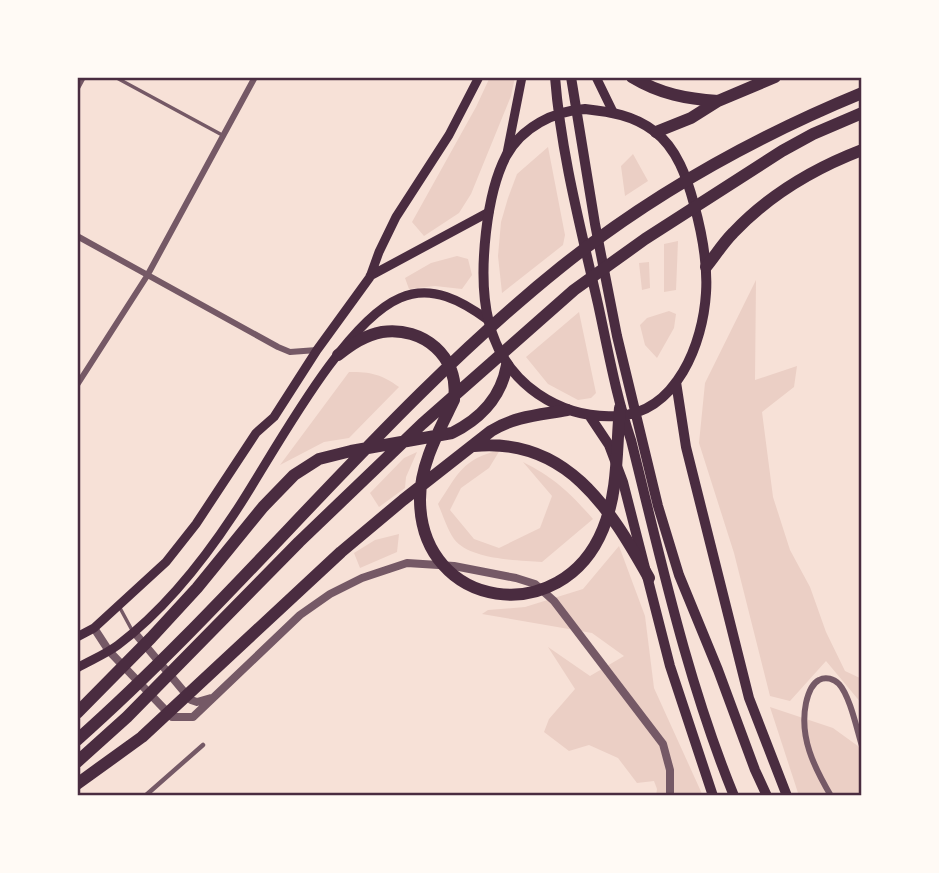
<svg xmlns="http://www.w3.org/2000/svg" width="939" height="873" font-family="Roboto,sans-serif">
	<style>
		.green { fill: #ebcfc5 }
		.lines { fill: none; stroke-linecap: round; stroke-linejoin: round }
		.service { stroke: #755966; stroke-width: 3.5 }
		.pedestrian { stroke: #755966; stroke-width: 4.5 }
		.minor { stroke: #755966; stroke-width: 6 }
		.tertiary { stroke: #755966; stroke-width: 8 }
		.secondary { stroke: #4a2c40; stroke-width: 9 }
		.primary { stroke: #4a2c40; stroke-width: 10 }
		.motorway { stroke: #4a2c40; stroke-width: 12 }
		.neatline { fill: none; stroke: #4a2c40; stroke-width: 2.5 }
	</style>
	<rect width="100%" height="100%" fill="#f7e1d7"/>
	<path class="green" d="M490,77H515L511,96L471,194L459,213L424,236L412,222L476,107Z
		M548,147L565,235L563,245L502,293L498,256L501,222L508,198L517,174Z
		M633,154L648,181L625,196L621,166Z
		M678,241L676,290L664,292V244Z
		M457,256L468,259L472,275L462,289L435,286L409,289L405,278L431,263Z
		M649,262L650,288L642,290L639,263Z
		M756,280L755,380L797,366L794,387L762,412L773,497L790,550L810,587L826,632L845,671L862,679V704L826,661L790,701L770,696L734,553L699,443L705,383Z
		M669,311L676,314L674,328L657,358L645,345L640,325L647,318Z
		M579,312L596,393L591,398L578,400L548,384L526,357Z
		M349,372C371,372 381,374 399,387L349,438L324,442L280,465Z
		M500,450L489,468L461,488L450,510L474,539L499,548L540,528L552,496L523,462C555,478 570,493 593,519L542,562C517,560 470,560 454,539C447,529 443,515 438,504C458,474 462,459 500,450Z
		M417,452L406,477L405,488L379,507L370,493L404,458Z
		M399,534L397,552L360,568L354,553L375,540Z
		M619,546L645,616L654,688L703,796H656L657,789L654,781L637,783L618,758L589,745L569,751L544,732L549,719L575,689L548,647L590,676L624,656L592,633L482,614L488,610L525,607L583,589Z
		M770,707L833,728L862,749V796H799Z"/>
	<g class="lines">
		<path class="service" d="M115,77L224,136
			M120,608L133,632"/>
		<path class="pedestrian" d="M145,796L203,745"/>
		<path class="minor" d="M77,88L83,77
			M77,236L278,347L290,352L317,350
			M77,385L147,276L255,77
			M831,796C814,767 799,737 806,703C808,694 811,684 819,680C826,676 834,679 839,684C850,696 857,730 862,746"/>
		<path class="tertiary" d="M94,628L109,651L172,717H193L300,615L330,594L362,578L407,563L454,566L516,578L535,584L554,601L663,744L670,770V796
			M134,632L191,700L197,702L211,698"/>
		<path class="secondary" d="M596,77L613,112
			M507,153L522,77
			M370,276L489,212
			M77,637L94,628L166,562L196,524L256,433L274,417L317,350L370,277L379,252L396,217L449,135L479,77
			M77,668C91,660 106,654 118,645C163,611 203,561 234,514C271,459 341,323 400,298C432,284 462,301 488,320"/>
		<path class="primary" d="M555,77C561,154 581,229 598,304C608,350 616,396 631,440C661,560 687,681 734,796
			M571,77L595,224L617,336L658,506L679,575L718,670L755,770L767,796
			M585,109C611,112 633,115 654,131C677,148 687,178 694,204C702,233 708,263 706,293C703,343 677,412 618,416C589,418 563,411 538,394C483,356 479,293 486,232C489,206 494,179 506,156C522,127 554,111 585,109Z
			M676,382L686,447L749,698L787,796
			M589,415L609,445L623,482L670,666L713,796"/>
		<path class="motorway" d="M632,77C660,94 687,99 718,101
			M656,132L691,118L718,101L775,77
			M706,267C715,256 723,243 733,233C768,196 815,168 862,150
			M338,355C351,345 365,335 382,332C423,326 460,357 454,399
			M454,400C439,431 420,464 420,500C421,610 562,630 603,529C619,490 616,448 620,408
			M474,446C566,437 609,507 649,578
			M77,713L151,638L197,588L263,507L294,475L319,459L351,451L452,433C482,418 501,397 507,365
			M77,740C246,590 384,409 561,267C651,195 755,137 862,93
			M77,762L127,717L299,542L422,424L574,290L645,239L782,151L813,134L862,113
			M77,784L142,737L341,552L403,500L491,431C515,416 540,415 567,410"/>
	</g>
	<rect width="939" height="873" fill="none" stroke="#fffaf5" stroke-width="158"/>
	<rect x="79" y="79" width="781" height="715" class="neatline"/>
</svg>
